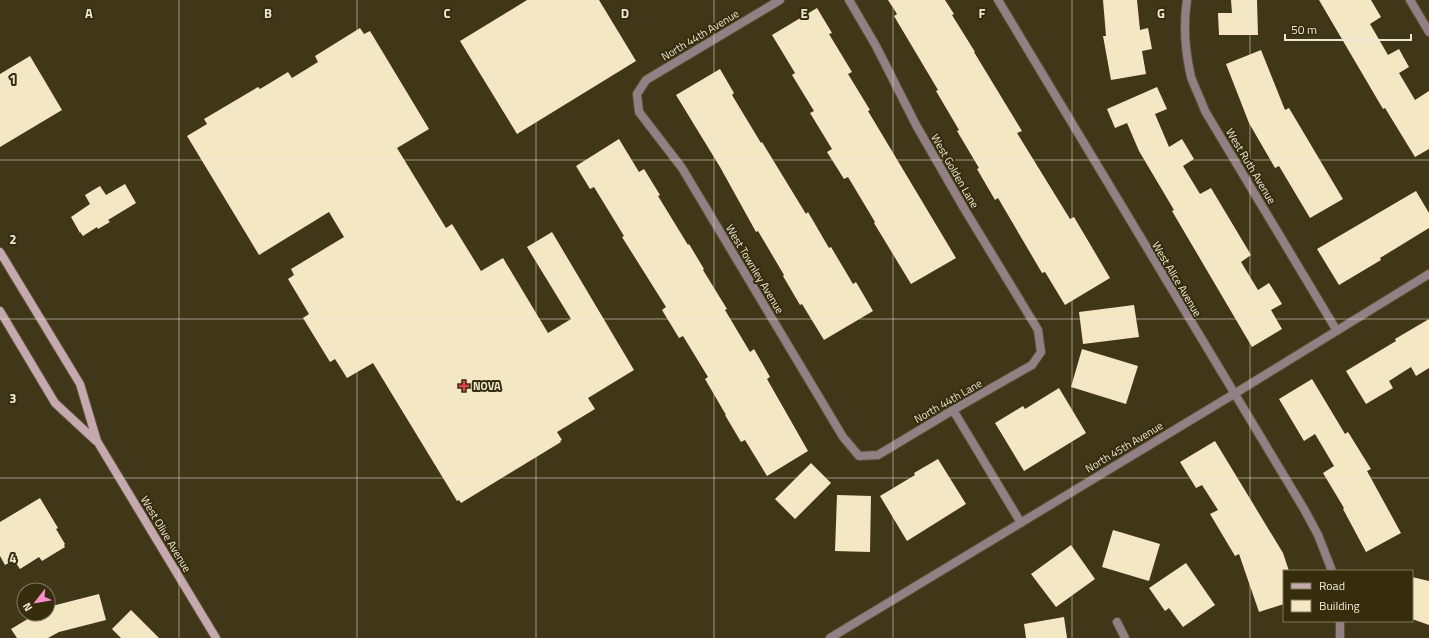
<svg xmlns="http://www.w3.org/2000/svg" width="1429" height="638" font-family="'Titillium Web',sans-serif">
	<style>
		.building { fill: #f4e8c4 }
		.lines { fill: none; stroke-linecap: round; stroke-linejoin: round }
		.street-casing { stroke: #5c5336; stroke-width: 10 }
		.secondary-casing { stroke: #5c5336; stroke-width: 10 }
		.street { stroke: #928184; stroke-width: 8 }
		.secondary { stroke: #c5a9af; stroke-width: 8 }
		.grid { fill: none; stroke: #eee8d6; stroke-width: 1; stroke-opacity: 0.55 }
		.health-dot { fill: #e0444e; stroke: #362d0d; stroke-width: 1.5 }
		.labels { text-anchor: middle; stroke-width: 4; stroke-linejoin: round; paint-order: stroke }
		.street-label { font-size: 11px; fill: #eee8d6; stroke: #362d0d }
		.poi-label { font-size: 11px; font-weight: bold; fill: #eee8d6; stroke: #362d0d; text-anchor: start }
		.grid-label { font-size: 13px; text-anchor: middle; font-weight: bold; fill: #eee8d6; stroke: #362d0d; stroke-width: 4; stroke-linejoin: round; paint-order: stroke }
	</style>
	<rect width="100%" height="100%" fill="#403718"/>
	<path class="building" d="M527,0H599L636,61L517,134L460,41Z
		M888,0H945L954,14L952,15L975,52H974L1022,131L1017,133L1070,219L1074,217L1110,278L1065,305L1045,272L1042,273L998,198L995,200L977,169L979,168L957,131L959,130L936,91L938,90L894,16L897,14Z
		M1103,0H1137L1140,30L1148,28L1152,49L1142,51L1146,74L1111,80L1103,36H1106Z
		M1231,0H1257L1258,35H1219L1218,13H1232Z
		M1319,0H1371L1381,17L1370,24L1388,55L1399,49L1409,67L1399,73L1415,100L1429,91V149L1415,157L1385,108L1383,109Z
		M817,8L832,33L829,34L852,72L848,74L870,110L868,111L956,258L911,284L874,223L875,222L848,177L844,179L827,152L832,149L810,113L814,111L792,75L795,73L772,35Z
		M360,28L364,34L370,31L429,129L397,148L446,228L452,224L481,271L503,258L548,333L571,319L527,247L552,232L634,370L588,398L595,409L557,432L562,440L560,441L561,442L461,503L459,500L457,501L373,363L347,378L335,359L330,362L303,318L309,314L288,279L294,275L291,269L344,237L329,212L259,255L187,136L207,124L204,119L258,87L260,89L288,72L292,78L318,62L315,56Z
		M1261,50L1285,110L1289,108L1343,199L1310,218L1279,166L1275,168L1249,123L1226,64Z
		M30,56L62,110L0,147V74Z
		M720,69L734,93L732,95L761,143L762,142L806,214L808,212L829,248L831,247L853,284L856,282L873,311L824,340L802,304L800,305L783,276L784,275L758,231L756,232L720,167L676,95Z
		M1157,87L1167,109L1155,114L1169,147L1182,139L1194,159L1183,166L1200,194L1211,188L1251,255L1241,262L1258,290L1269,283L1282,304L1271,310L1282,329L1252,347L1172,211L1174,210L1139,151L1127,123L1115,128L1107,109Z
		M619,139L639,172L644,169L660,195L658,196L688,245L689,244L704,269L703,270L727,309L725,310L750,352L754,349L770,377L767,379L808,451L767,476L745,440L741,442L725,415H726L705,379L708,377L683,336L679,338L662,310L666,307L622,237L624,236L594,187L590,189L576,166Z
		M125,184L136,203L108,220L110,222L98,229L97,227L83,236L80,232V233L71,217L90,204L85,195L100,186L106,195Z
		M1416,191L1429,213V228L1380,258L1381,260L1339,285L1317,249Z
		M1134,305L1139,337L1083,344L1079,312Z
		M1429,319V368L1416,376L1411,367L1389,381L1393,388L1366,404L1346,371L1396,341L1395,339Z
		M1082,349L1138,366L1126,404L1071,387Z
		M1312,379L1345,434L1348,432L1371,469L1367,471L1401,533L1366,552L1343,509L1344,508L1323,473L1334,466L1315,434L1304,441L1279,399Z
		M1059,388L1086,433L1024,471L995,423L1023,406L1025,409Z
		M1215,441L1283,553L1289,571H1284V604L1259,612L1239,554L1235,556L1210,514L1218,510L1202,485L1196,488L1180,462Z
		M938,459L966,504L907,541L880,496L915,475L914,473Z
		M811,463L831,483L795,519L775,499Z
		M837,495L871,496L870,552L835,551Z
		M40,498L58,528L56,529L65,544L64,545L65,547L42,561L39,557L20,569L14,560L5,565L0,556V522Z
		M1113,530L1160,544L1149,581L1102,567Z
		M1071,545L1095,579L1056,607L1031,574Z
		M1186,563L1215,605L1183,627L1169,608L1165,611L1149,588Z
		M1412,577L1429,581V625L1412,619Z
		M99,594L106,620L59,632L48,638H17L11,629L36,614H48V607Z
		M131,610L159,638H121L112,629Z
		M1064,617L1067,638H1026L1024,624Z"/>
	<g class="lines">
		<g class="street-casing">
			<path id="street" d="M780,0L646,80L637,94L639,112L682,168L843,437L859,456L878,455L953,410L1032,365L1041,352L1038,330L965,210L916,125L876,46L849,0
				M998,0L1304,509L1318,535L1332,571
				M1187,0C1183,26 1185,51 1191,77C1195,88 1201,100 1205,111L1337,331
				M1410,0L1429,32
				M953,410L1021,523
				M1117,622L1125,638
				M830,638L1234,394L1429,274
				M1340,638V621"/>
		</g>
		<g class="secondary-casing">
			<path id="secondary" d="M0,252L80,384L97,441L216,638
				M0,311L55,403L96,441"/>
		</g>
		<use href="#street" class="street"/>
		<use href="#secondary" class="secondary"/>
	</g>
	<path class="grid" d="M179,0V638M357,0V638M536,0V638M714,0V638M893,0V638M1072,0V638M1250,0V638M0,160H1429M0,319H1429M0,478H1429"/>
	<path class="health-dot" d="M462 380h4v4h4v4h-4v4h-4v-4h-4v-4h4z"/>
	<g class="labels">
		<g class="street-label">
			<text transform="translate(700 35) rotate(-31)" y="4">North 44th Avenue</text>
			<text transform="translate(1251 166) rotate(59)" y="4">West Ruth Avenue</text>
			<text transform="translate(955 171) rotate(60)" y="4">West Golden Lane</text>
			<text transform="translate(755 269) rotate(59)" y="4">West Townley Avenue</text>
			<text transform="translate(1177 279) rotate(59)" y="4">West Alice Avenue</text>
			<text transform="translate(948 401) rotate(-30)" y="4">North 44th Lane</text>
			<text transform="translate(1124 447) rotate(-31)" y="4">North 45th Avenue</text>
			<text transform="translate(166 534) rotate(59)" y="4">West Olive Avenue</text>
		</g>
		<g class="poi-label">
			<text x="473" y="390">NOVA</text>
		</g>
	</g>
	<g class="grid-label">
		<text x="89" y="18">A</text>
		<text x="268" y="18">B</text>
		<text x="447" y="18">C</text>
		<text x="625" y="18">D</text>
		<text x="804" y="18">E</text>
		<text x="982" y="18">F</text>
		<text x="1161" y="18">G</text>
		<text x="13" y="84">1</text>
		<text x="13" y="244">2</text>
		<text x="13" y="403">3</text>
		<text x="13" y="563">4</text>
	</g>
	<rect x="1283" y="570" width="130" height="52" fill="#362d0d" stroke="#80785d"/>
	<rect x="1291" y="583" width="20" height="6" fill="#c5a9af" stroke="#80785d"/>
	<text x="1319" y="590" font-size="12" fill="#eee8d6">Road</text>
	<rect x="1291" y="600" width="20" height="12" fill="#f4e8c4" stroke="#80785d"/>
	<text x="1319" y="610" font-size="12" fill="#eee8d6">Building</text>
	<g transform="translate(36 602) rotate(239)"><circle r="19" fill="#362d0d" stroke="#80785d"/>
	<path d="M0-3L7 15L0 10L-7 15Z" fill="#f98fca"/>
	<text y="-6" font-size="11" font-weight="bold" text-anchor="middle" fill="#eee8d6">N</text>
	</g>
	<path d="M1285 34v6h126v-6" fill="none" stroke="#eee8d6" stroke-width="2"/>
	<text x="1291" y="34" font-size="12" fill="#eee8d6" stroke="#362d0d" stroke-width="3" paint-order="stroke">50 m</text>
</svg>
